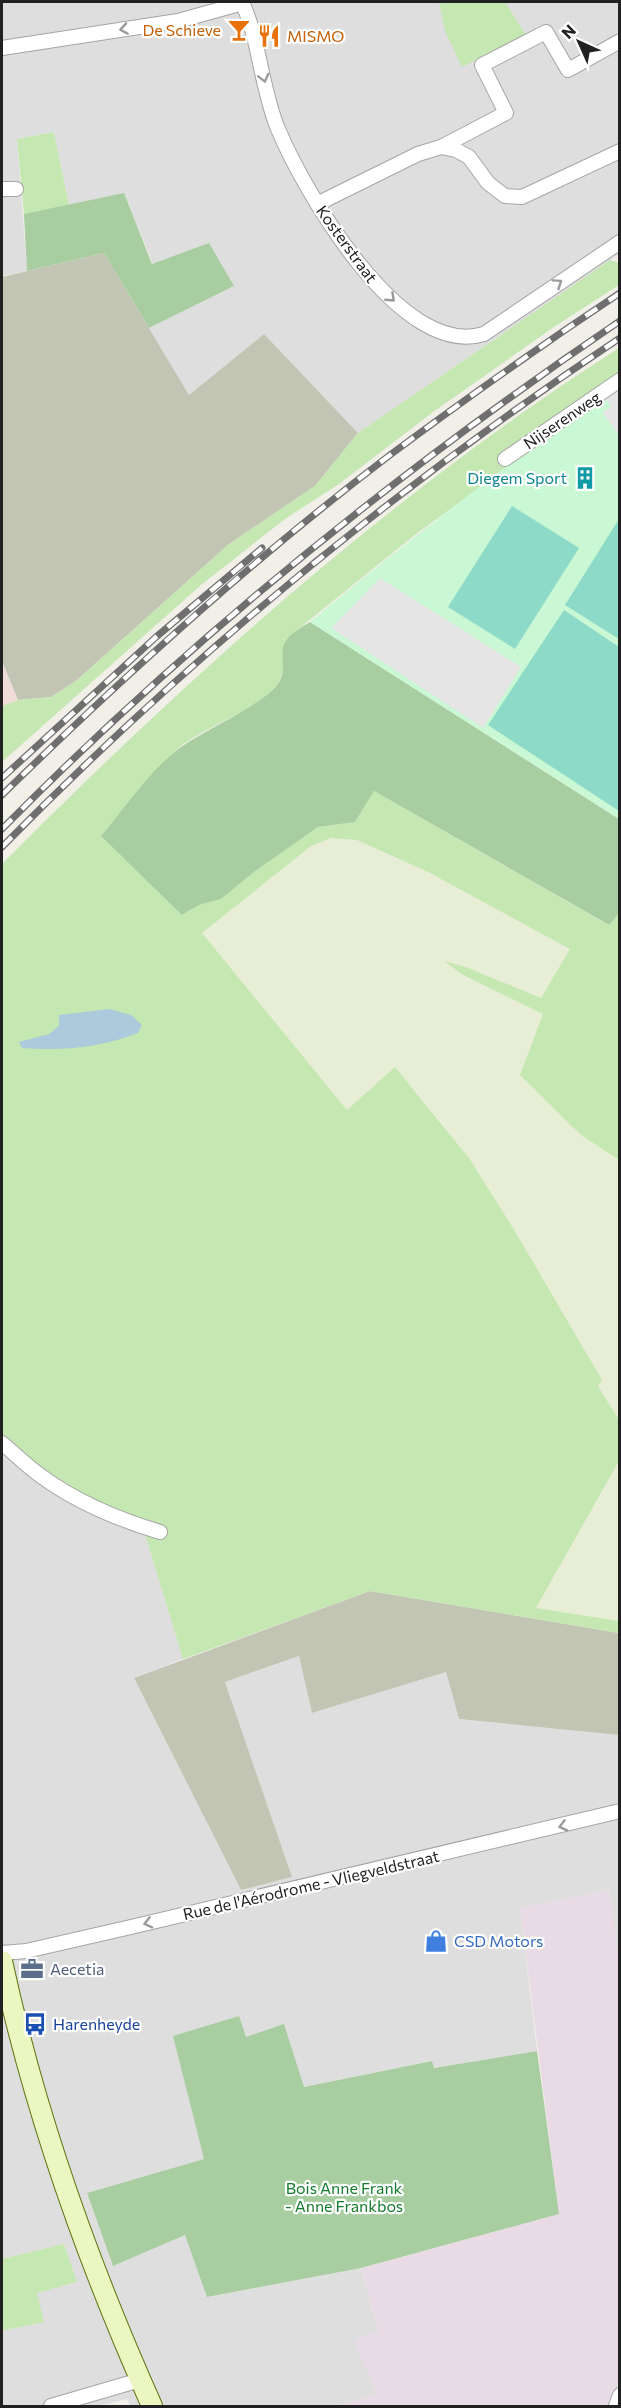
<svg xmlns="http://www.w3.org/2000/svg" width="621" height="2408" font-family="Commissioner,sans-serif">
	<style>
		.residential { fill: #dfdede }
		.commercial { fill: #f0ddd9 }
		.industrial { fill: #e9dbe5 }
		.construction { fill: #c3c5b4 }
		.farmland { fill: #e8eed5 }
		.grass { fill: #c5e7b2 }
		.forest { fill: #a7cda0 }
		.park { fill: #caf7d4 }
		.pitch { fill: #8cdac7 }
		.parking { fill: #e5e5e5 }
		.water { fill: #accadb }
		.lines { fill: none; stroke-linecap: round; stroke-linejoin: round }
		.street-casing { stroke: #a5a5a5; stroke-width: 16 }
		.secondary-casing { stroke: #5a740c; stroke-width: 22 }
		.street { stroke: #fff; stroke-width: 14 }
		.secondary { stroke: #ecf6c1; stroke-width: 20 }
		.rail-casing { stroke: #6f6f6f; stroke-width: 7 }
		.rail { stroke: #fff; stroke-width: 4.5; stroke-dasharray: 14; stroke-linecap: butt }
		.oneway { stroke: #9b9b9b }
		.labels { text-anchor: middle; stroke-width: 4.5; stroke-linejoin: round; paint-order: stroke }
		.food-label { font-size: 16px; fill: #c56008; stroke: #fff; text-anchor: end }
		.street-label { font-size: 16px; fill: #212121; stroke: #fff }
		.culture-label { font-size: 16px; fill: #0d838f; stroke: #fff; text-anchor: end }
		.shop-label { font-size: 16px; fill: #366cbe; stroke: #fff; text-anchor: start }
		.service-label { font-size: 16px; fill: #4e5e75; stroke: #fff; text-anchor: start }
		.transit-label { font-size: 16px; fill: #164399; stroke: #fff; text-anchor: start }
		.park-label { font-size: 16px; fill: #137b2b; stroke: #fff }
	</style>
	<rect width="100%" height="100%" fill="#f1efe8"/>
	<path class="residential" d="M2,2H619V254L358,433L264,334L189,395L149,328L234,286L153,264L124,193L69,206L54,132L17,139L27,271L2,276Z
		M2,1438L141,1521L183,1659L134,1678L241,1890L292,1877L225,1682L299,1656L312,1713L446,1672L459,1719L619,1735V1966L609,1890L520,1908L537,2051L433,2068L431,2061L304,2087L245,2037L239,2016L174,2036L204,2159L87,2193L113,2266L185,2235L208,2297L361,2268L379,2332L355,2340L377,2394L338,2406H131L127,2399L98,2406H2V2331L44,2322L36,2293L77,2282L64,2244L2,2259Z"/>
	<path class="commercial" d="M2,661L18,700L2,706Z"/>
	<path class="industrial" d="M609,1890L620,1966L619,2406H338L377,2394L354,2340L379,2331L361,2268L559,2214L520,1908Z"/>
	<path class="construction" d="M104,253L189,395L264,334L358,433L315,486L229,544L76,681L51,697L18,700L2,661V277Z
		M370,1591L619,1633V1735L459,1719L446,1672L312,1713L299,1656L225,1682L292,1877L241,1890L134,1678Z"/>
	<path class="farmland" d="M331,838L357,840L428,872L570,949L541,998L466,967L446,962L463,975L543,1014L581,1135L619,1160V1420L598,1386L582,1346L469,1158L418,1094L394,1068L347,1110L202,933L311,846Z
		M619,1461V1621L536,1608L590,1513Z"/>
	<path class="grass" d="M439,2H505L526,35L462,67L445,31Z
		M54,132L69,206L24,214L17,139Z
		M610,260L619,263V285L554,327L433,412L339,484L285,519L201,585L2,762V706L18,700L51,697L76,681L229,544L315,486L358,433Z
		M619,348V386L416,534L286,639C280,656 288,666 278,683C262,709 199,728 174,752C148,777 125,808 101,836L183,915L199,905L221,899L254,872L318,827L355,822L374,791L608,925L619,913V1160L581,1135L520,1075L543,1014L463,975L444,961L466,967L541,998L570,949L428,872L357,840L331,838L311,846L202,933L347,1110L395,1067L469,1158L513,1228L602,1380L598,1386L619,1420V1461L536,1608L619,1621V1633L370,1591L183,1659L141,1521L96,1502L44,1474L2,1438V864C191,674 392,493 619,348Z
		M64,2244L77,2282L37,2293L44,2322L2,2331V2259Z"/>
	<path class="forest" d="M124,193L152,264L209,243L234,286L149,328L104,253L27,271L24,214Z
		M310,622L619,819V913L609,925L374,791L355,822L318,827L254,872L221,899L199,905L182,915L101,836C125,808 148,773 177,750C202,731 261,706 277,685C289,669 278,655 285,642C289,634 302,627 310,622Z
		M239,2016L246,2037L284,2024L304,2087L432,2061L434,2068L537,2051L559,2214L361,2268L207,2297L185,2235L113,2266L87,2193L204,2159L173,2036Z"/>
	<path class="park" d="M604,397L612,407L603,413L620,436L619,819L310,622C405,543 502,467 604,397Z"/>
	<path class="pitch" d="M512,506L579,548L515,649L448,607Z
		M619,519V639L565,605Z
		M564,610L619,647V811L488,725Z"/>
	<path class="parking" d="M619,391V436L603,412L611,407L606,399Z
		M380,578L521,667L483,728L331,628Z"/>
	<path class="water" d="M110,1009L131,1015L142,1025L138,1033C99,1048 62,1051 22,1048L19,1042L49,1034L59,1026V1015Z"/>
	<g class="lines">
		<g class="street-casing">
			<path id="street" d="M242,2C260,41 261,88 278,129C304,191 401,360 484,334L620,242
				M2,48L178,21L243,3
				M441,147L506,113L482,65L546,32L568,70L620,41
				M2,189H16
				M317,204L418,154L441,147L456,150L469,157L488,183L505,196L522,197L620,151
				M505,459L620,380
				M2,1443C15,1454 27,1466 41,1476C75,1501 120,1520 160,1532
				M2,1953L26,1951L131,1927L620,1811
				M51,2406L140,2380
				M616,2406L620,2395"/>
		</g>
		<g class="secondary-casing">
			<path id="secondary" d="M2,1961C35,2115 88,2263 152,2406"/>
		</g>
		<use href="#street" class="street"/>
		<use href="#secondary" class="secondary"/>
		<g class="rail-casing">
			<path id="rail" d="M2,778L156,637L262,548
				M2,795C125,675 253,559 390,455C465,399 542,345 620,293
				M2,829C190,639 398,471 620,321
				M2,847C189,657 397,486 620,338"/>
		</g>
		<use href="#rail" class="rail"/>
	</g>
	<defs><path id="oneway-chevron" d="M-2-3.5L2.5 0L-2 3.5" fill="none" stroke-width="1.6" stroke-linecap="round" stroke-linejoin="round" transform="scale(1.5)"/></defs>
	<g class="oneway">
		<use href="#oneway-chevron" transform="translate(124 29) rotate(171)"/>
		<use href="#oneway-chevron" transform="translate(264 78) rotate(76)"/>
		<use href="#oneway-chevron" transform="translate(558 283) rotate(-34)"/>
		<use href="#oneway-chevron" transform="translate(391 298) rotate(43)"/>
		<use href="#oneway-chevron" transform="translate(563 1826) rotate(166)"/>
		<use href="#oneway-chevron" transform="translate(148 1923) rotate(166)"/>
	</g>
	<defs>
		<g id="bar-bare" transform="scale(1.8)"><path d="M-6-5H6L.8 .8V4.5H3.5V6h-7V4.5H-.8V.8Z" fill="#e8710a" stroke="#fff" stroke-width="2.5" paint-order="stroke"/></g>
		<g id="restaurant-bare" transform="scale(1.8)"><path d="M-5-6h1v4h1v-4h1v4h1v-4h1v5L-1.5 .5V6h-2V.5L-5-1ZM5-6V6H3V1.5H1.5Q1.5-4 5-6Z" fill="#e8710a" stroke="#fff" stroke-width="2.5" paint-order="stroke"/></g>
		<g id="building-bare" transform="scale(1.8)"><path d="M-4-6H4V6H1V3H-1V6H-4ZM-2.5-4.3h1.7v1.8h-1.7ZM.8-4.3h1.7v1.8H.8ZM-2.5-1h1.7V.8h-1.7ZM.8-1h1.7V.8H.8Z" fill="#0f9aa8" stroke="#fff" stroke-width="2.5" paint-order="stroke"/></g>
		<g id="shop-bare" transform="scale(1.8)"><path d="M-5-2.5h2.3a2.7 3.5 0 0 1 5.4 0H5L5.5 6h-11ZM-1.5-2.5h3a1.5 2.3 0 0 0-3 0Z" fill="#3f7fe0" stroke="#fff" stroke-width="2.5" paint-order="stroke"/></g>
		<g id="office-bare" transform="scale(1.8)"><path d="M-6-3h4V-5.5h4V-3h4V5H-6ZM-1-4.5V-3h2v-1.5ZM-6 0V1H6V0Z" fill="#5c6f8a" stroke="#fff" stroke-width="2.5" paint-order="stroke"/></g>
		<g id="bus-bare" transform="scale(1.8)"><path d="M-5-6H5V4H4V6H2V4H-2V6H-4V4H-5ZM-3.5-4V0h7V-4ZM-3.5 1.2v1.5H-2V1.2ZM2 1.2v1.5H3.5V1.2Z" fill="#1a4fb4" stroke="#fff" stroke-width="2.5" paint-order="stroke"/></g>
	</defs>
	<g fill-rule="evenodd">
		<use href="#bar-bare" x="239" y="30"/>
		<use href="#restaurant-bare" x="269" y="36"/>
		<use href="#building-bare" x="585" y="478"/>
		<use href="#shop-bare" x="436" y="1941"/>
		<use href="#office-bare" x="32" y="1969"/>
		<use href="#bus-bare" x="35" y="2024"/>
	</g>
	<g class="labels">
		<g class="food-label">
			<text x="221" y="36">De Schieve</text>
			<text x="287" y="42" text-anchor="start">MISMO</text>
		</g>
		<g class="street-label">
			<text transform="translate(347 244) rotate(54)" y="6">Kosterstraat</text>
			<text transform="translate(562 420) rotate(-34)" y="6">Nijserenweg</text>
			<text transform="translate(311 1885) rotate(-13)" y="6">Rue de l'Aérodrome - Vliegveldstraat</text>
		</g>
		<g class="culture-label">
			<text x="567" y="484">Diegem Sport</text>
		</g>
		<g class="shop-label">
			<text x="454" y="1947">CSD Motors</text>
		</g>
		<g class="service-label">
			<text x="50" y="1975">Aecetia</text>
		</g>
		<g class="transit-label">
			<text x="53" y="2030">Harenheyde</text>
		</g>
		<g class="park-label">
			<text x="344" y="2194">Bois Anne Frank<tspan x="344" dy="18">- Anne Frankbos</tspan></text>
		</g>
	</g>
	<rect width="621" height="2408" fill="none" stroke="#212121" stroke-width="6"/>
	<g transform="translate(579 42) rotate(315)" stroke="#ffffff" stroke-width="4.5" paint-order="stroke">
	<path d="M0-4.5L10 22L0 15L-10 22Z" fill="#212121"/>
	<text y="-9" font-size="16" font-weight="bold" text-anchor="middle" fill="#212121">N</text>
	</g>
</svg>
